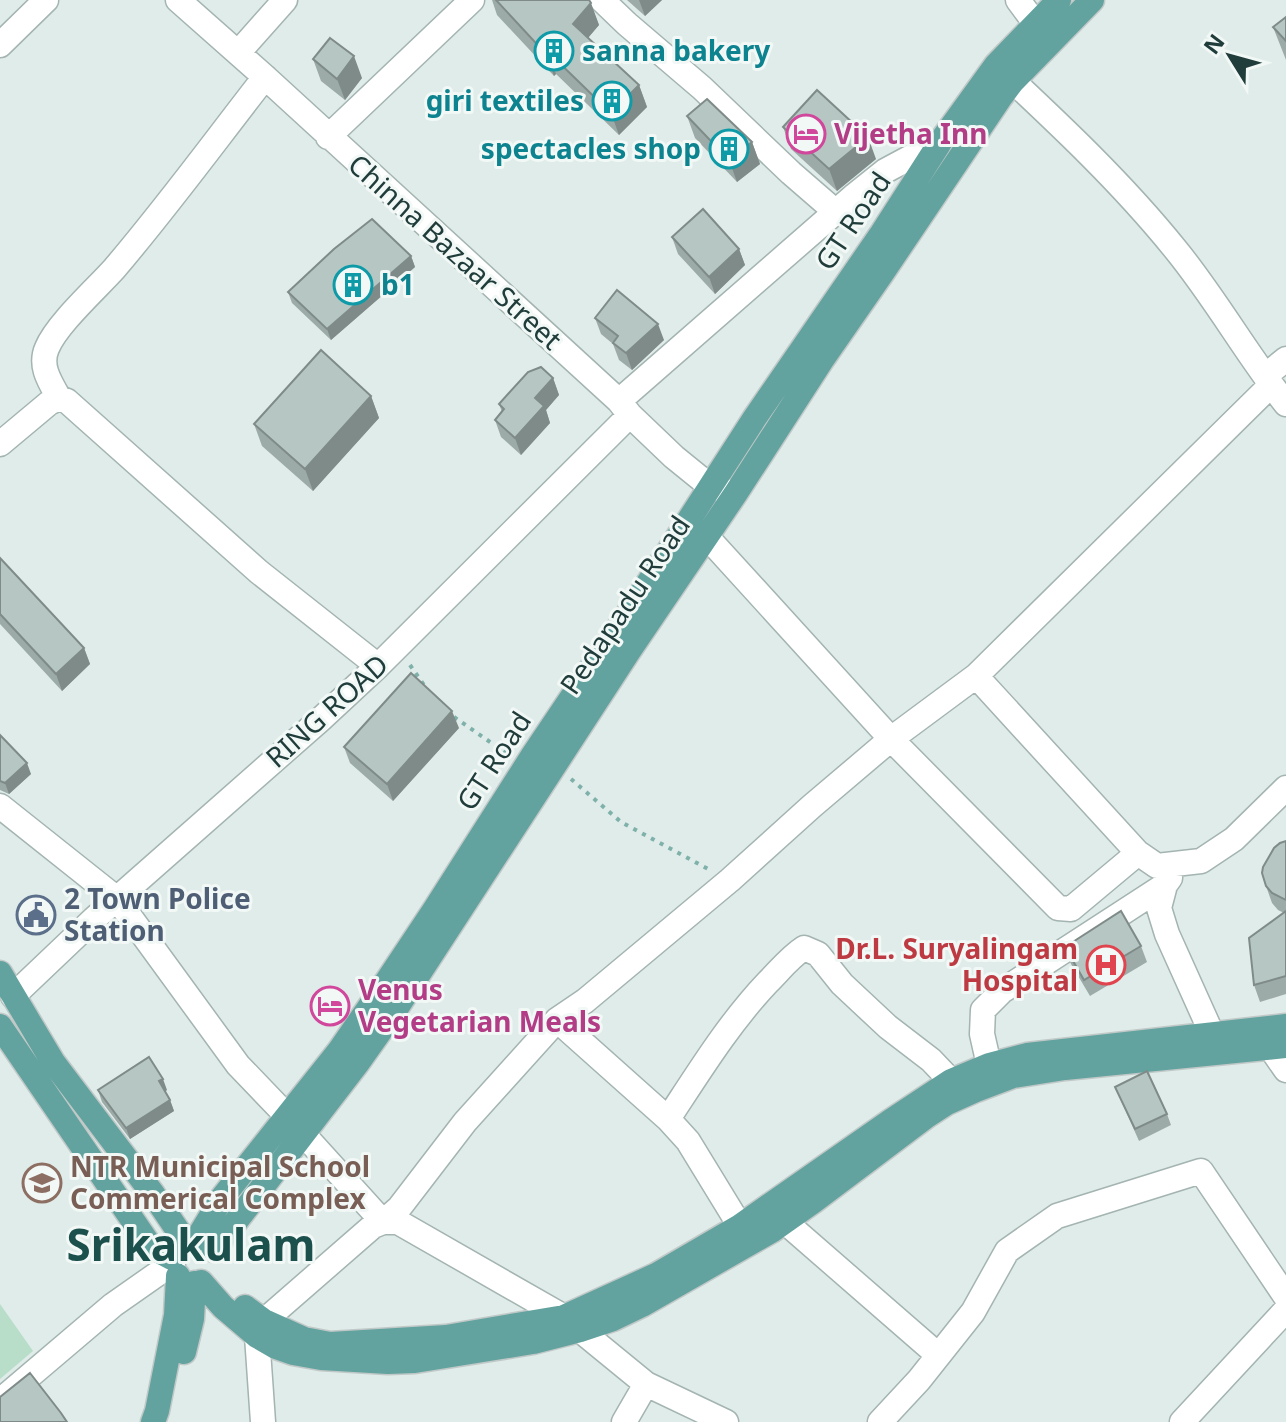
<svg xmlns="http://www.w3.org/2000/svg" width="1286" height="1422" font-family="'Noto Sans',sans-serif">
	<style>
		.green { fill: #b8dec9 }
		.lines { fill: none; stroke-linecap: round; stroke-linejoin: round }
		.minor-casing { stroke: #a3b4b1; stroke-width: 27 }
		.major-casing { stroke: #c1c9c8; stroke-width: 27 }
		.path { stroke: #7fb1ab; stroke-width: 4; stroke-dasharray: 4 6; stroke-linecap: butt }
		.minor { stroke: #fff; stroke-width: 24 }
		.major { stroke: #63a39f; stroke-width: 24 }
		.wall { fill: #9daba8 }
		.shaded-wall { fill: #7f8b88 }
		.building { fill: #b6c7c3; stroke: #7f8b88; stroke-width: 2 }
		.labels { text-anchor: middle; stroke-width: 6; stroke-linejoin: round; paint-order: stroke }
		.culture-label { font-size: 28px; font-weight: bold; fill: #0d838f; stroke: #f1f8f6; text-anchor: start }
		.hotel-label { font-size: 28px; font-weight: bold; fill: #b23c85; stroke: #f1f8f6; text-anchor: start }
		.street-label { font-size: 28px; fill: #203d3b; stroke: #f1f8f6 }
		.service-label { font-size: 28px; font-weight: bold; fill: #4e5e75; stroke: #f1f8f6; text-anchor: start }
		.health-label { font-size: 28px; font-weight: bold; fill: #be3a42; stroke: #f1f8f6; text-anchor: end }
		.education-label { font-size: 28px; font-weight: bold; fill: #785e54; stroke: #f1f8f6; text-anchor: start }
		.town-label { font-size: 44px; font-weight: bold; fill: #1b504d; stroke: #f1f8f6 }
	</style>
	<rect width="100%" height="100%" fill="#e0ece9"/>
	<path class="green" d="M0,1304L33,1351L0,1379Z"/>
	<g class="lines">
		<g class="minor-casing">
			<path id="minor" d="M178,0L265,77L619,401L630,415L674,457L711,487L730,492
				M602,0L627,24L702,88L791,173L836,212
				M1018,0L1035,23
				M0,45L46,0
				M238,53L285,0
				M998,67C1060,125 1122,183 1176,250C1216,299 1247,355 1286,404
				M328,137L472,0
				M1265,376L1286,359
				M59,398C50,382 39,366 47,348C57,324 96,289 114,269C167,207 215,141 265,77
				M619,401L855,195L885,171L941,141
				M0,444L49,403L59,398L67,401L259,572L378,666
				M707,537L891,739L1058,908L1071,909L1138,853
				M976,676L1271,385
				M0,806L117,899L238,1065L286,1115L383,1222H398L564,1317
				M1170,878L1165,885L1159,908L1167,934L1212,1034
				M13,996L94,919L321,719L378,666L630,415
				M557,1020L668,1119L688,1141L740,1226
				M1270,1047L1286,1070
				M989,1065L982,1034L983,1010L1002,991L1165,885
				M668,1119C699,1072 729,1023 768,982C780,970 790,957 804,948L818,954L842,984L888,1027L931,1060L951,1081
				M772,1207L784,1221L938,1355
				M264,1321L373,1226L383,1222L399,1208L465,1122L557,1020L585,1001L730,880L812,806L891,739L976,676L1138,853L1157,866L1201,861L1234,839L1286,788
				M580,1330L646,1384L726,1422
				M257,1336L263,1422
				M0,1401L113,1305L173,1263
				M624,1422L646,1384
				M880,1422L919,1380L973,1312L1007,1251L1057,1216L1201,1171L1286,1297
				M1182,1422L1286,1310"/>
		</g>
		<g class="major-casing">
			<path id="major" d="M0,973L53,1062L153,1194L185,1241
				M0,1026L151,1247L172,1258
				M197,1239L222,1198L339,1051L377,996L435,909L533,755L636,602L754,419L882,233L941,141L996,65L1059,0
				M214,1250L357,1064L396,1009L629,651L736,493L822,360L881,275L1000,98L1013,81L1092,0
				M201,1282L223,1307L257,1336L276,1347L293,1353L321,1358L388,1362L415,1361L533,1342L580,1330L613,1319L642,1305L773,1230L814,1201L927,1116L947,1103L976,1090L1013,1076L1065,1068L1286,1046
				M245,1307L264,1321L304,1339L330,1344L446,1337L564,1317L656,1275L740,1226L889,1122L951,1081L989,1065L1027,1055L1286,1026
				M184,1352L192,1319L194,1283
				M153,1422L157,1411L176,1315L178,1276"/>
		</g>
		<path class="path" d="M410,665L428,691
			M454,717L506,753H510
			M571,779L621,822L710,870"/>
		<use href="#minor" class="minor"/>
		<use href="#major" class="major"/>
	</g>
	<path class="wall" d="M492,0H589L599,25L588,38L639,85L647,107L619,135L556,74L554,76L497,15Z
		M627,0H662L645,16Z
		M1286,17V60L1273,27Z
		M313,59L362,78L345,100L321,81Z
		M687,116L752,142L760,164L737,182L695,138Z
		M783,127L876,159L837,191L791,149Z
		M672,237L739,249L745,265L715,294L678,254Z
		M411,256L415,267L331,340L292,303L288,292Z
		M595,318L664,340L632,370L619,360L613,344L601,334Z
		M553,378L559,395L546,410L550,423L521,455L501,437L495,420L502,412L499,404Z
		M371,396L379,418L313,491L262,446L254,424Z
		M0,558L84,648L90,664L62,691L0,624Z
		M459,728L393,801L350,763L344,747Z
		M0,735L31,774L9,794L0,790Z
		M1286,841V994L1260,1002L1254,985L1284,913L1278,910L1272,903L1266,886Z
		M1141,946L1147,962L1090,996L1071,964L1065,947Z
		M1115,1087L1167,1114L1171,1125L1139,1141Z
		M98,1090H167L165,1091L170,1100L174,1111L130,1139L102,1102Z"/>
	<path class="shaded-wall" d="M639,0H662L645,16Z
		M591,3L599,25L581,46L573,24Z
		M548,52L556,74L554,76L546,54Z
		M354,56L362,78L345,100L337,79Z
		M639,85L647,107L619,135L611,113Z
		M868,137L876,159L837,191L829,169Z
		M752,142L760,164L737,182L729,160Z
		M739,249L745,265L715,294L709,277Z
		M411,256L415,267L331,340L327,329Z
		M658,324L664,340L632,370L626,353Z
		M553,378L559,395L546,410L550,423L521,455L515,438L535,398Z
		M371,396L379,418L313,491L305,469Z
		M84,648L90,664L62,691L56,674Z
		M452,711L459,728L393,801L387,784Z
		M27,763L31,774L9,794L5,783Z
		M163,1079L167,1090L163,1093L159,1081Z
		M170,1100L174,1111L130,1139L126,1128Z"/>
	<path class="building" d="M496,0H589L591,3L573,24L639,85L611,113L548,52L546,54Z
		M1286,17V41L1273,27Z
		M330,38L354,56L337,79L313,59Z
		M817,90L868,137L829,169L783,127Z
		M707,99L752,142L729,160L687,116Z
		M703,209L739,249L709,277L672,237Z
		M372,219L411,256L327,329L288,292L334,249Z
		M617,290L658,324L626,353L613,343L618,336L595,318Z
		M321,350L371,396L305,469L254,424Z
		M541,367L553,378L535,398L544,406L515,438L495,420L504,409L499,404L528,372Z
		M0,558L84,648L56,674L0,614Z
		M411,673L452,711L387,784L344,747Z
		M0,735L27,763L5,783L0,781Z
		M1286,841V900L1272,893L1266,886L1262,873L1263,867L1274,848L1280,843Z
		M1121,911L1141,946L1084,980L1065,947Z
		M1286,911V976L1254,985L1249,938Z
		M149,1057L163,1079L159,1081L170,1100L126,1128L98,1090Z
		M1147,1071L1167,1114L1135,1129L1115,1087Z
		M30,1373L61,1413L67,1422H0V1397Z"/>
	<defs>
		<g id="building-ring" transform="scale(2)"><circle r="9.5" fill="#f1f8f6" stroke="#0f9aa8" stroke-width="1.5"/><path d="M-4-6H4V6H1V3H-1V6H-4ZM-2.5-4.3h1.7v1.8h-1.7ZM.8-4.3h1.7v1.8H.8ZM-2.5-1h1.7V.8h-1.7ZM.8-1h1.7V.8H.8Z" fill="#0f9aa8"/></g>
		<g id="hotel-ring" transform="scale(2)"><circle r="9.5" fill="#f1f8f6" stroke="#d1479c" stroke-width="1.5"/><path d="M-6-4.5h1.5V1H6V5H4.5V3h-9V5H-6ZM-4 0a1.8 1.8 0 1 1 3.6 0ZM.5 0V-2.5h3Q6-2.5 6 0Z" fill="#d1479c"/></g>
		<g id="civic-ring" transform="scale(2)"><circle r="9.5" fill="#f1f8f6" stroke="#5c6f8a" stroke-width="1.5"/><path d="M-.6-6.5H3V-4.5H.6V-3L4-1V1h2V6H-6V1h2V-1L-.6-3ZM-1.2 2.5V6h2.4V2.5Z" fill="#5c6f8a"/></g>
		<g id="hospital-ring" transform="scale(2)"><circle r="9.5" fill="#f1f8f6" stroke="#e0444e" stroke-width="1.5"/><path d="M-5-5h3v3.5h4V-5h3V5h-3V1.5h-4V5h-3Z" fill="#e0444e"/></g>
		<g id="school-ring" transform="scale(2)"><circle r="9.5" fill="#f1f8f6" stroke="#8d6e63" stroke-width="1.5"/><path d="M0-5L7-2L0 1L-7-2ZM-4 1L0 2.5L4 1V4Q0 6-4 4Z" fill="#8d6e63"/></g>
	</defs>
	<g fill-rule="evenodd">
		<use href="#building-ring" x="554" y="51"/>
		<use href="#building-ring" x="612" y="101"/>
		<use href="#hotel-ring" x="806" y="134"/>
		<use href="#building-ring" x="729" y="149"/>
		<use href="#building-ring" x="353" y="285"/>
		<use href="#civic-ring" x="36" y="915"/>
		<use href="#hospital-ring" x="1106" y="965"/>
		<use href="#hotel-ring" x="330" y="1006"/>
		<use href="#school-ring" x="42" y="1183"/>
	</g>
	<g class="labels">
		<g class="culture-label">
			<text x="582" y="61">sanna bakery</text>
			<text x="584" y="111" text-anchor="end">giri textiles</text>
			<text x="701" y="159" text-anchor="end">spectacles shop</text>
			<text x="381" y="295">b1</text>
		</g>
		<g class="hotel-label">
			<text x="834" y="144">Vijetha Inn</text>
			<text x="358" y="1000">Venus<tspan x="358" dy="32">Vegetarian Meals</tspan></text>
		</g>
		<g class="street-label">
			<text transform="translate(853 221) rotate(-56)" y="10">GT Road</text>
			<text transform="translate(455 252) rotate(42)" y="10">Chinna Bazaar Street</text>
			<text transform="translate(625 605) rotate(-56)" y="10">Pedapadu Road</text>
			<text transform="translate(327 711) rotate(-42)" y="10">RING ROAD</text>
			<text transform="translate(494 761) rotate(-57)" y="10">GT Road</text>
		</g>
		<g class="service-label">
			<text x="64" y="909">2 Town Police<tspan x="64" dy="32">Station</tspan></text>
		</g>
		<g class="health-label">
			<text x="1078" y="959">Dr.L. Suryalingam<tspan x="1078" dy="32">Hospital</tspan></text>
		</g>
		<g class="education-label">
			<text x="70" y="1177">NTR Municipal School<tspan x="70" dy="32">Commerical Complex</tspan></text>
		</g>
		<g class="town-label">
			<text x="191" y="1261">Srikakulam</text>
		</g>
	</g>
	<g transform="translate(1230 56) rotate(307)" stroke="#f1f8f6" stroke-width="6" paint-order="stroke">
	<path d="M0-6L14 30L0 20L-14 30Z" fill="#203d3b"/>
	<text y="-12" font-size="22" font-weight="bold" text-anchor="middle" fill="#203d3b">N</text>
	</g>
</svg>
